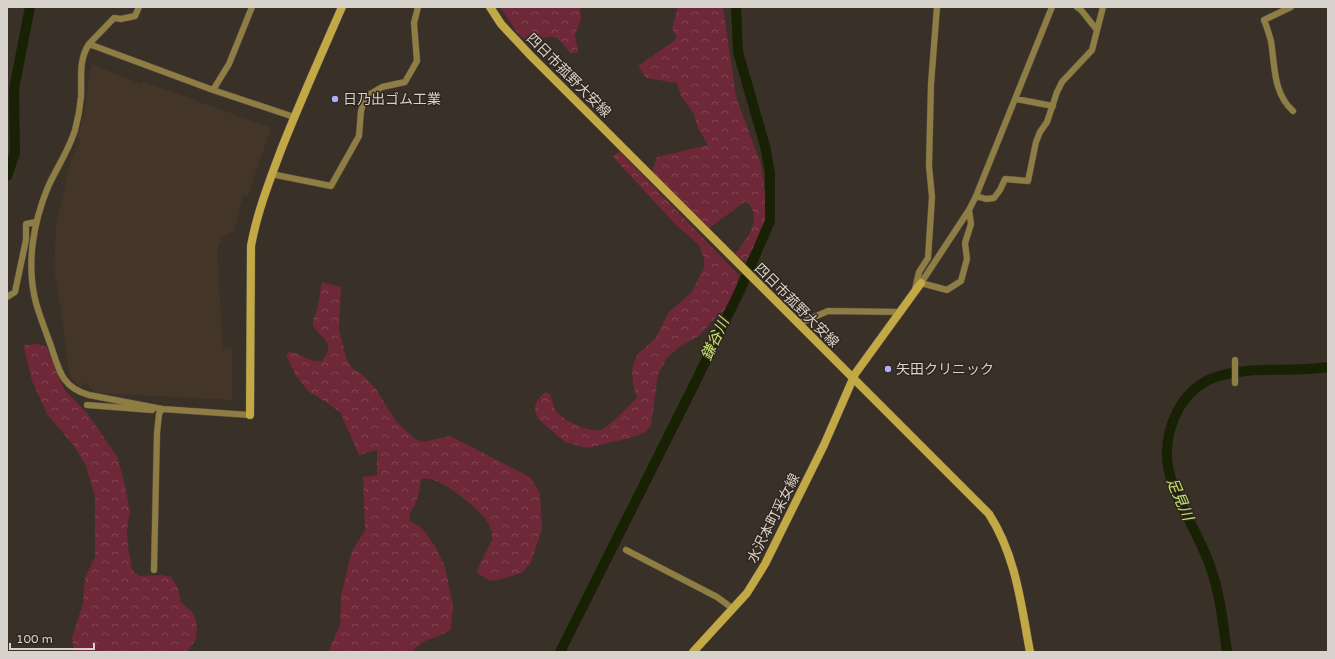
<svg xmlns="http://www.w3.org/2000/svg" width="1335" height="659" font-family="'Varela Round','Noto Sans JP',sans-serif">
	<style>
		.built { fill: #433527 }
		.forest { fill: url(#forest-crowns) }
		.lines { fill: none; stroke-linecap: round; stroke-linejoin: round }
		.river { stroke: #192105; stroke-width: 10 }
		.street-casing { stroke: #564d45; stroke-width: 7 }
		.secondary-casing { stroke: #564d45; stroke-width: 9 }
		.street { stroke: #8e7e44; stroke-width: 6 }
		.secondary { stroke: #c3a945; stroke-width: 8 }
		.poi-dot { fill: #b0aefa; stroke: #2f261e; stroke-width: 1.5 }
		.labels { text-anchor: middle; stroke-width: 3; stroke-linejoin: round; paint-order: stroke }
		.street-label { font-size: 14px; fill: #d8d2cd; stroke: #2f261e }
		.poi-label { font-size: 14px; fill: #d8d2cd; stroke: #2f261e; text-anchor: start }
		.water-label { font-size: 15px; font-style: italic; fill: #c2e36d; stroke: #2f261e }
	</style>
	<defs>
		<pattern id="forest-crowns" width="20" height="18" patternUnits="userSpaceOnUse"><rect width="20" height="18" fill="#6e2837"/><path d="M2 6a3 3 0 1 1 6 0M12 15a3 3 0 1 1 6 0" fill="none" stroke="#824653"/></pattern>
	</defs>
	<rect width="100%" height="100%" fill="#393027"/>
	<path class="built" d="M93,65L141,84L142,81L269,127L271,129L247,197L243,196L234,231L222,238L217,250L223,349L232,348V400L94,393L86,382L80,388L71,377L68,368L62,316L54,268L56,226L71,158L81,140L77,138L85,109L89,73Z"/>
	<path class="forest" d="M500,7H580L581,19L575,35L578,52L570,53C551,27 553,40 527,40L519,35Z
		M678,7H723L736,97L761,164L768,216L757,244L745,262L735,254C747,239 764,218 746,201L708,229L652,172L657,157L708,145L698,128L694,114L681,96L677,83L646,78L638,66L675,40L676,36L672,28Z
		M619,151L739,275L731,305L718,315L700,335L678,348L666,359L658,375L651,426L646,432L630,438L587,448L565,442L538,419C532,408 536,398 546,392L550,394C552,399 553,406 556,411C562,420 593,435 603,429C615,421 626,408 637,398L633,384L632,370L636,357L639,353L656,338L668,313L692,292L704,267V259L699,245L676,225L613,157Z
		M322,282L341,287L339,330L347,360L352,368L363,375L376,389L395,420L415,439L423,442L450,436L530,477L540,493L542,529L531,562L523,572L503,579L490,581L479,574L477,570L492,540C493,534 490,524 486,520C477,508 435,471 421,480C420,487 419,494 417,500C414,508 408,512 410,521L422,528L435,546L445,567L453,606L451,629C437,640 425,636 412,652H328L340,625L341,595L352,551L365,530L363,477L377,475V450L359,455L340,412L329,404L308,391L296,376L286,355L289,352C302,353 309,363 322,361C341,338 312,338 313,321C313,317 316,314 317,310C319,301 320,291 322,282Z
		M38,344L47,347L64,389L86,412L117,456L125,485L130,512L127,529L128,547L132,570L139,576L162,575L171,577L178,588L181,602L194,614L197,627L196,639L187,652H74L72,638L83,603L85,577L95,557V497L86,466L74,446L47,414L32,381L24,348L25,345Z"/>
	<g class="lines">
		<path class="river" d="M7,176L15,153L14,89L30,7
			M560,652L695,383L742,286L770,221V173L765,146L738,52L736,7
			M1227,652C1223,623 1220,593 1210,566C1191,511 1146,471 1178,410C1186,395 1200,382 1216,377C1252,365 1291,373 1328,367"/>
		<g class="street-casing">
			<path id="street" d="M1077,7L1081,10L1097,30
				M1291,7L1264,20C1267,27 1269,34 1271,41C1275,66 1273,93 1293,111
				M89,44L114,18L121,19L135,16L139,7
				M213,90L229,64L252,7
				M1016,99L1053,106
				M271,174L331,186L359,136L361,111L365,97L382,87L405,82L417,61L414,23L418,7
				M976,196L986,199L994,198L1000,190L1005,179L1028,181L1036,142L1040,132L1047,122L1057,92L1062,82L1092,50L1103,7
				M969,210L971,224L965,243L967,259L961,281L947,290L921,283L969,210L976,196L1052,7
				M915,289L919,272L928,258L932,197L929,166L931,84L937,7
				M7,297L15,292L26,240V224L36,222
				M798,324L828,311L901,312
				M1235,360V383
				M87,405L152,410
				M250,415L162,409L89,395C62,388 59,370 51,346C46,332 40,317 36,303C26,265 33,223 48,187C56,169 69,150 75,130C78,119 80,108 81,97C82,78 78,61 89,44L213,90L294,117
				M626,550L717,597L732,608
				M154,570L157,433L159,414L162,409"/>
		</g>
		<g class="secondary-casing">
			<path id="secondary" d="M490,7L501,24L530,55L989,514C1016,556 1021,604 1030,652
				M250,415L251,246C257,213 269,182 281,150C300,102 321,55 342,7
				M693,652L747,593L765,564L824,445L855,374L921,283"/>
		</g>
		<use href="#street" class="street"/>
		<use href="#secondary" class="secondary"/>
	</g>
	<g class="poi-dot">
		<circle cx="335" cy="99" r="4"/>
		<circle cx="888" cy="369" r="4"/>
	</g>
	<g class="labels">
		<g class="street-label">
			<text transform="translate(569 75) rotate(45)" y="5">四日市菰野大安線</text>
			<text transform="translate(797 305) rotate(45)" y="5">四日市菰野大安線</text>
			<text transform="translate(773 518) rotate(-63)" y="5">水沢本町采女線</text>
		</g>
		<g class="poi-label">
			<text x="343" y="104">日乃出ゴム工業</text>
			<text x="896" y="374">矢田クリニック</text>
		</g>
		<g class="water-label">
			<text transform="translate(715 339) rotate(-65)" y="5">鎌谷川</text>
			<text transform="translate(1180 499) rotate(67)" y="5">足見川</text>
		</g>
	</g>
	<rect width="1335" height="659" fill="none" stroke="#d8d2cd" stroke-width="16"/>
	<path d="M10 643v6h84v-6" fill="none" stroke="#d8d2cd" stroke-width="2"/>
	<text x="16" y="643" font-size="12" fill="#d8d2cd" stroke="#2f261e" stroke-width="3" paint-order="stroke">100 m</text>
</svg>
